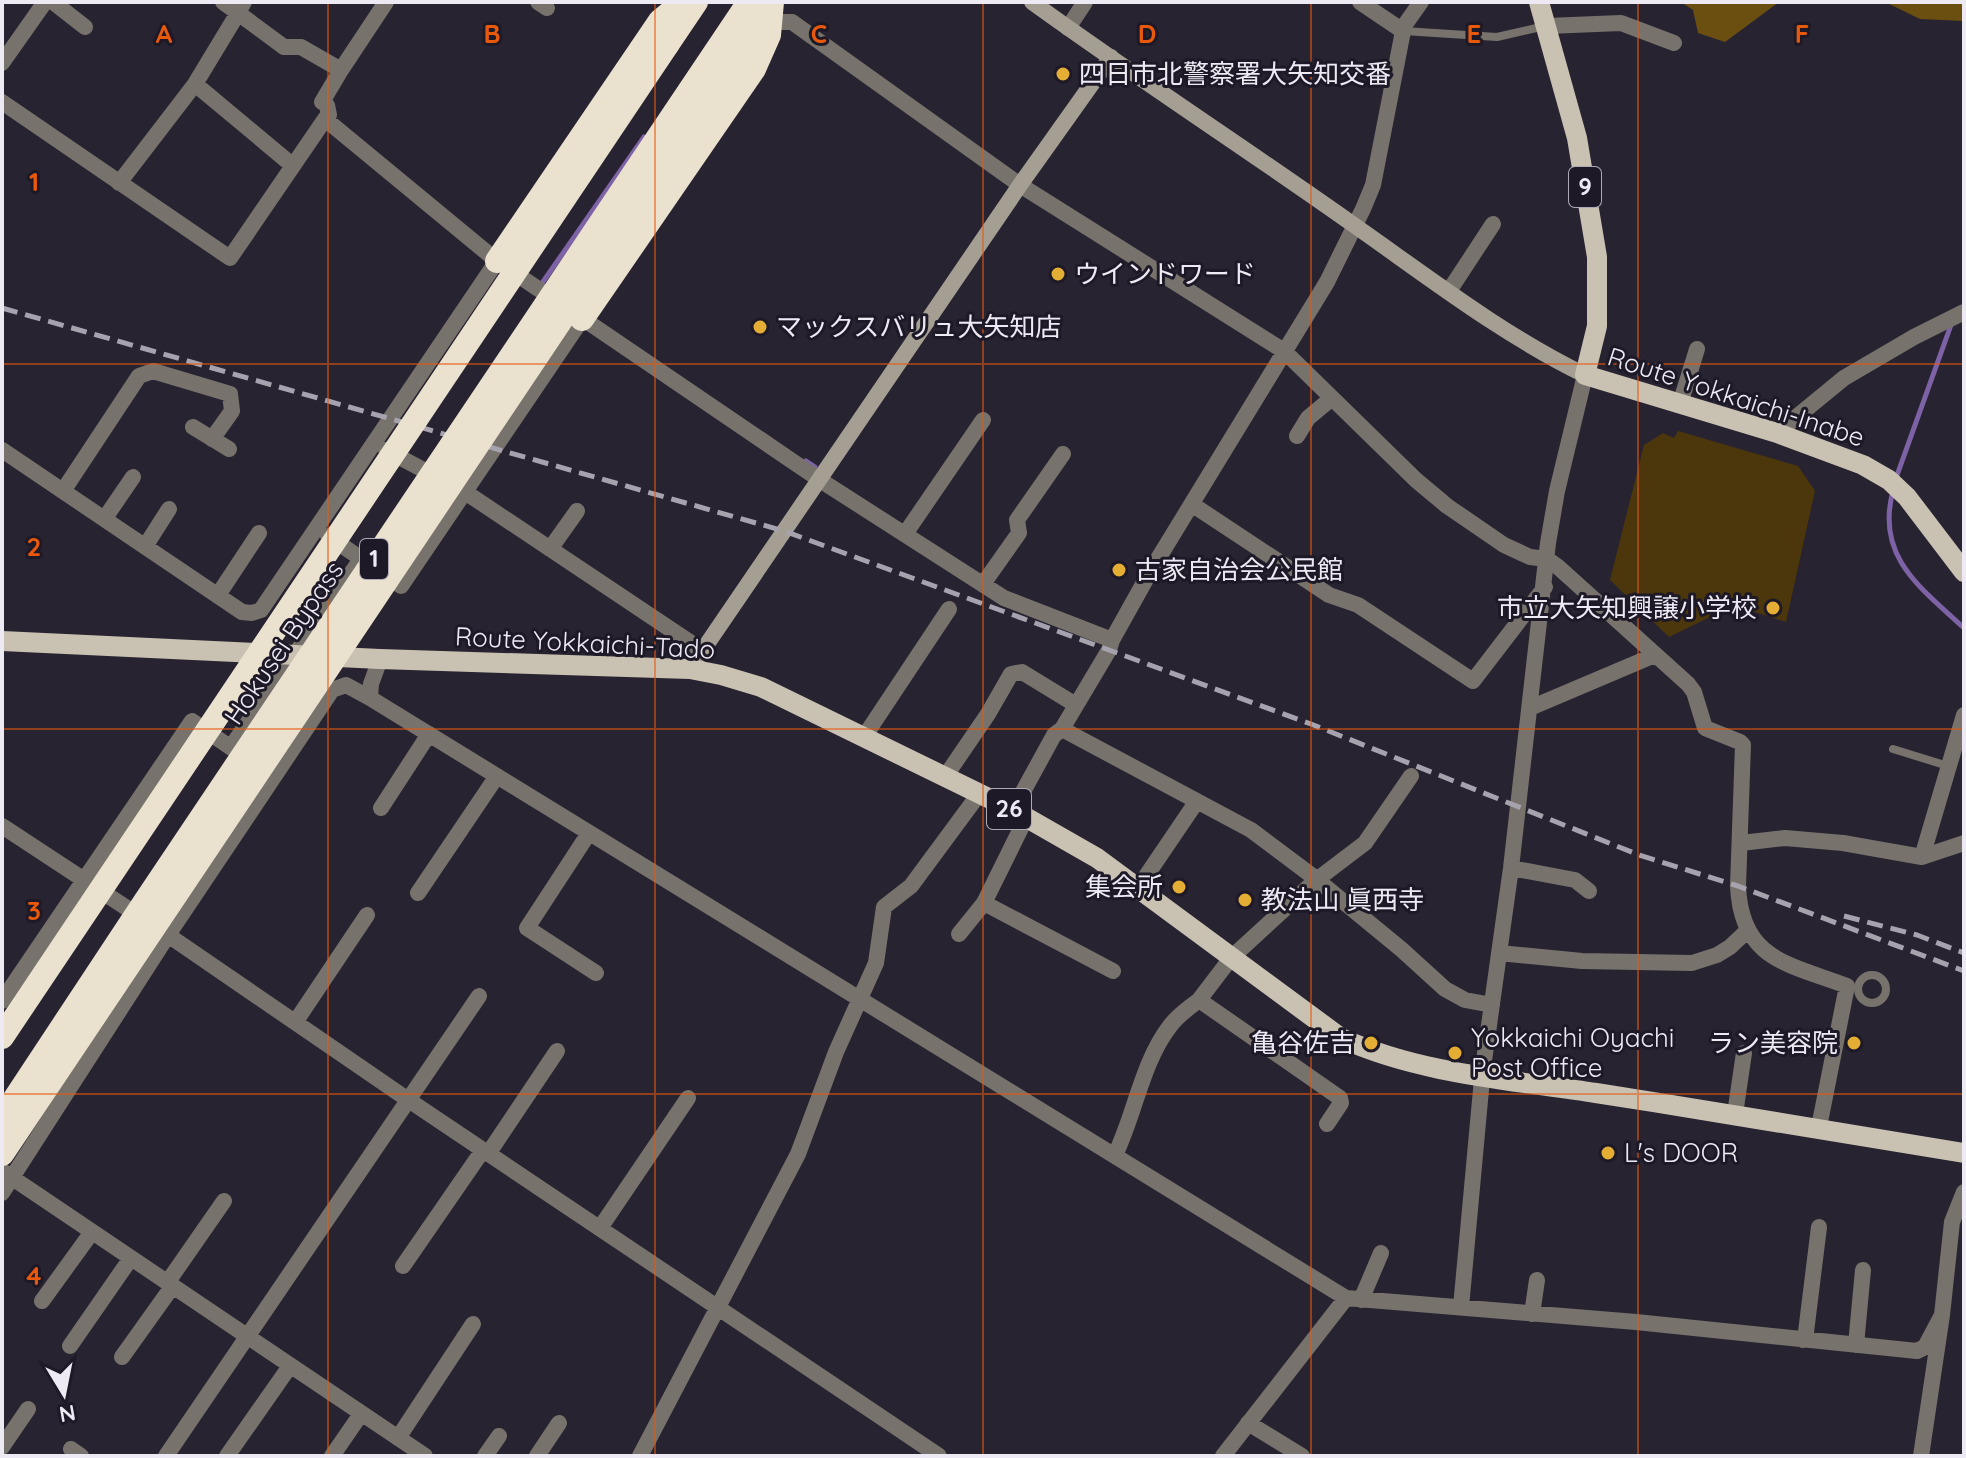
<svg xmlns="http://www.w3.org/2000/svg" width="1966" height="1458" font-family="Quicksand,'Noto Sans JP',sans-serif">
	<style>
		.green { fill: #4b370b }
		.forest { fill: #6b4f11 }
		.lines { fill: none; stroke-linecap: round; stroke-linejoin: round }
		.stream { stroke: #7d63a6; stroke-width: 5 }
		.lane { stroke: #77736c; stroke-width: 8 }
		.street { stroke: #77736c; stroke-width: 16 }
		.secondary { stroke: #a59f93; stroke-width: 16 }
		.primary { stroke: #c9c1b2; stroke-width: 20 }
		.highway { stroke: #eae1ce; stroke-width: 24 }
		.rail { stroke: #a7a3ae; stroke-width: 5; stroke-dasharray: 16 8; stroke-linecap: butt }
		.highway-bridge { stroke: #eae1ce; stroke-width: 24 }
		.grid { fill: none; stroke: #e8590c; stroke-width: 2; stroke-opacity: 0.55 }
		.poi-dot { fill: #e4ae35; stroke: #1e1927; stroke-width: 3 }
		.labels { text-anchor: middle; stroke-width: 6; stroke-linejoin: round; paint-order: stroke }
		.shield { fill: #1e1927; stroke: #afabb6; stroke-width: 2 }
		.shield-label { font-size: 24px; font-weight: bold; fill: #edeaf4 }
		.poi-label { font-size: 26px; fill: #edeaf4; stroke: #1e1927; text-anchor: start }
		.street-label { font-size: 26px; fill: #edeaf4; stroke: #1e1927 }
		.grid-label { font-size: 26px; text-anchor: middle; font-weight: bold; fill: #e8590c; stroke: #1e1927; stroke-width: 6; stroke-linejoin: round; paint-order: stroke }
	</style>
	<rect width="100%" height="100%" fill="#282331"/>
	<path class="green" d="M1678,431L1798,466L1815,491L1786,622L1717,600L1712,616L1669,637L1610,580L1644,445L1663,433L1674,438Z"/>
	<path class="forest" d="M1681,2H1779L1725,42L1698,33L1693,10Z
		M1885,2H1964V21L1920,19Z"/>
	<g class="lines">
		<path class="stream" d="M540,286L644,137
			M806,461L815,467
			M1896,478L1951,325
			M1893,491C1875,557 1921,588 1964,628"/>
		<path class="lane" d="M1404,31L1497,37L1545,26
			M1893,749L1948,766
			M1858 989a14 14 0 1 1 28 0a14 14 0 1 1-28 0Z"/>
		<path class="street" d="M53,2L85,27
			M223,2L238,13L244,2
			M538,2L547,8
			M1360,2L1403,31
			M772,22H792L1020,185L1284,351L1416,480L1447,506L1504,545L1530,557L1547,559L1557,566L1688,684L1694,692L1705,728L1740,742L1743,745L1738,886C1741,960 1789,964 1847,986L1819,1127
			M1547,26L1621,23L1674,43
			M1068,28L1085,2
			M2,63L45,2
			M341,70L386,2
			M195,84L292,165
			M2,102L230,258L325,119L497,261L556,301
			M119,183L195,84L238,13L284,47H301L341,70L322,102L327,105L329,115L325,119
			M1449,291L1493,224
			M576,314L820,480L1004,598L1112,640
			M1680,404L1697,349
			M193,427L229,449
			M1777,433L1844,378L1914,337L1964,312
			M1297,436L1308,418L1332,398
			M2,450L242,612L252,613L261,610L497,261
			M386,450L465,492L703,651
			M63,491L139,376L153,371L230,394L232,411L212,439
			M1193,505L1329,595L1358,605L1473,681L1545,587
			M105,518L133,477
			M905,534L983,420
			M328,536L401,586L582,319
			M146,545L169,509
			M550,549L577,511
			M983,584L1019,533L1017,520L1063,454
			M218,595L259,533
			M370,698L371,684L380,659
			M1530,708L1655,655
			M1062,729L1251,830L1311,875L1401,949L1445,989L1465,1000L1492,1005
			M864,737L949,609
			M231,747L361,559
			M945,777L988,714L1011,674L1022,672L1076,705
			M381,808L429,734
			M1013,810L1054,735L1062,729L1109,650L1112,640L1150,572L1327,282L1363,209L1373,185L1404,26L1421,2
			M2,826L142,918
			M589,833L527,928L596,973
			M1741,843L1785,838L1843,843L1922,857L1964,843
			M1922,857L1964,715
			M1511,868L1575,880L1589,891
			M1138,888L1197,801
			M418,893L497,776
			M984,903L1026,818
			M162,931L407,1099L939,1456
			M959,934L984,903L1113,971
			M1499,953L1582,961L1692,963L1717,955L1730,947L1748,930
			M2,1001L192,721L249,760
			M296,1021L367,915
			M1735,1114L1744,1053
			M1327,1124L1341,1103L1340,1098L1199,1000L1231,958L1315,881L1365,843L1411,776
			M488,1154L557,1051
			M1115,1155C1135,1114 1142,1062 1170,1026C1178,1015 1189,1008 1199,1000
			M2,1171L425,1456
			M2,1193L168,935L332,690L346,685L370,698L1346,1298L1636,1322L1917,1351L1925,1347L1942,1315
			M600,1228L688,1098
			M403,1266L483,1150
			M167,1283L224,1201
			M1361,1300L1381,1253
			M42,1301L92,1232
			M1461,1307L1483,1068L1511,868L1548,543L1557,491L1585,375
			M1532,1314L1537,1280
			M1803,1340L1806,1332L1819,1227
			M1856,1345L1863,1270
			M70,1346L131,1258
			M122,1357L172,1287
			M1248,1423L1302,1456
			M398,1438L473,1324
			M2,1447L28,1409
			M71,1449L81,1456
			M166,1456L479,996
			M227,1456L290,1366
			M332,1456L361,1414
			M485,1456L499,1436
			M537,1456L559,1423
			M640,1456L798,1154L836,1052L876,963L884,907L911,886L979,794
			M1223,1456L1346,1298
			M1921,1456L1942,1315L1952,1222L1964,1192"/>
		<path class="secondary" d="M1032,2C1137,78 1245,148 1351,223C1427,276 1501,334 1585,375
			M690,669L1020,185L1111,57"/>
		<path class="primary" d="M1539,2L1577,138L1597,257V326L1585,375L1777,433L1863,465L1889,480L1907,497L1964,572
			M2,641L380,659L690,669L721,675L761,687L1013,810L1097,858L1341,1038C1420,1074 1512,1080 1596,1093C1719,1112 1842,1132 1964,1153"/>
		<path class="highway" d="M667,45L696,2
			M722,80L750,36L766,2
			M497,261L660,21L683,2
			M582,319L754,69L769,35L772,2"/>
		<path class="rail" d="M2,308L784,531L1311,724L1639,855L1738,886L1964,971
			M1844,916L1917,935L1964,953"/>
		<path class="highway-bridge" d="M2,1037L667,45
			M2,1118L144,903L749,2
			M2,1154L722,80"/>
	</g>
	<path class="grid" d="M328,2V1456M655,2V1456M983,2V1456M1311,2V1456M1638,2V1456M2,364H1964M2,729H1964M2,1094H1964"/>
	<g class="poi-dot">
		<circle cx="1063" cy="74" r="8"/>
		<circle cx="1058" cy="274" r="8"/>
		<circle cx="760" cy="327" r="8"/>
		<circle cx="1119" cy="570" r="8"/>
		<circle cx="1773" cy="608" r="8"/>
		<circle cx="1179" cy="887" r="8"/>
		<circle cx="1245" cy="900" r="8"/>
		<circle cx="1371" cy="1043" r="8"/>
		<circle cx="1854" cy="1043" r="8"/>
		<circle cx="1455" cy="1053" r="8"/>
		<circle cx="1608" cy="1153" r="8"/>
	</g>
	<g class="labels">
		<g class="shield">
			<rect x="1569" y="167" width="32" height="40" rx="6"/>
			<rect x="360" y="539" width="28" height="40" rx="6"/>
			<rect x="987" y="789" width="44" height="40" rx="6"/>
		</g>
		<g class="shield-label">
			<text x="1585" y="195">9</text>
			<text x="374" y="567">1</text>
			<text x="1009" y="817">26</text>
		</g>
		<g class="poi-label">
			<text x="1079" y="83">四日市北警察署大矢知交番</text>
			<text x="1074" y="283">ウインドワード</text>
			<text x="776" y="336">マックスバリュ大矢知店</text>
			<text x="1135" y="579">古家自治会公民館</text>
			<text x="1757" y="617" text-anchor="end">市立大矢知興譲小学校</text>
			<text x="1163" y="896" text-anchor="end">集会所</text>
			<text x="1261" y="909">教法山 眞西寺</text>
			<text x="1471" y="1047">Yokkaichi Oyachi<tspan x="1471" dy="30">Post Office</tspan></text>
			<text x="1355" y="1052" text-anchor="end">亀谷佐吉</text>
			<text x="1838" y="1052" text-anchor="end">ラン美容院</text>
			<text x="1624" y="1162">L's DOOR</text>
		</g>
		<g class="street-label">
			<text transform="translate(1736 397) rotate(18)" y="9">Route Yokkaichi-Inabe</text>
			<text transform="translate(284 643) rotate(-56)" y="9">Hokusei Bypass</text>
			<text transform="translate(585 643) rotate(3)" y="9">Route Yokkaichi-Tado</text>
		</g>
	</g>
	<g class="grid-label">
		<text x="164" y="43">A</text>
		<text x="492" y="43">B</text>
		<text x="819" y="43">C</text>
		<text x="1147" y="43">D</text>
		<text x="1474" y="43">E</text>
		<text x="1802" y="43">F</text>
		<text x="34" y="191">1</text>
		<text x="34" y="556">2</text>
		<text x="34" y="920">3</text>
		<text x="34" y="1285">4</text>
	</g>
	<rect width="1966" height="1458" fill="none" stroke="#edeaf4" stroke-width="8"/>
	<g transform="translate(64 1394) rotate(170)" stroke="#1e1927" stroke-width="6" paint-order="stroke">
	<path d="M0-6L14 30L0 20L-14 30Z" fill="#edeaf4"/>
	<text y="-12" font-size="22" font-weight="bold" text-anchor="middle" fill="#edeaf4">N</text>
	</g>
</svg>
